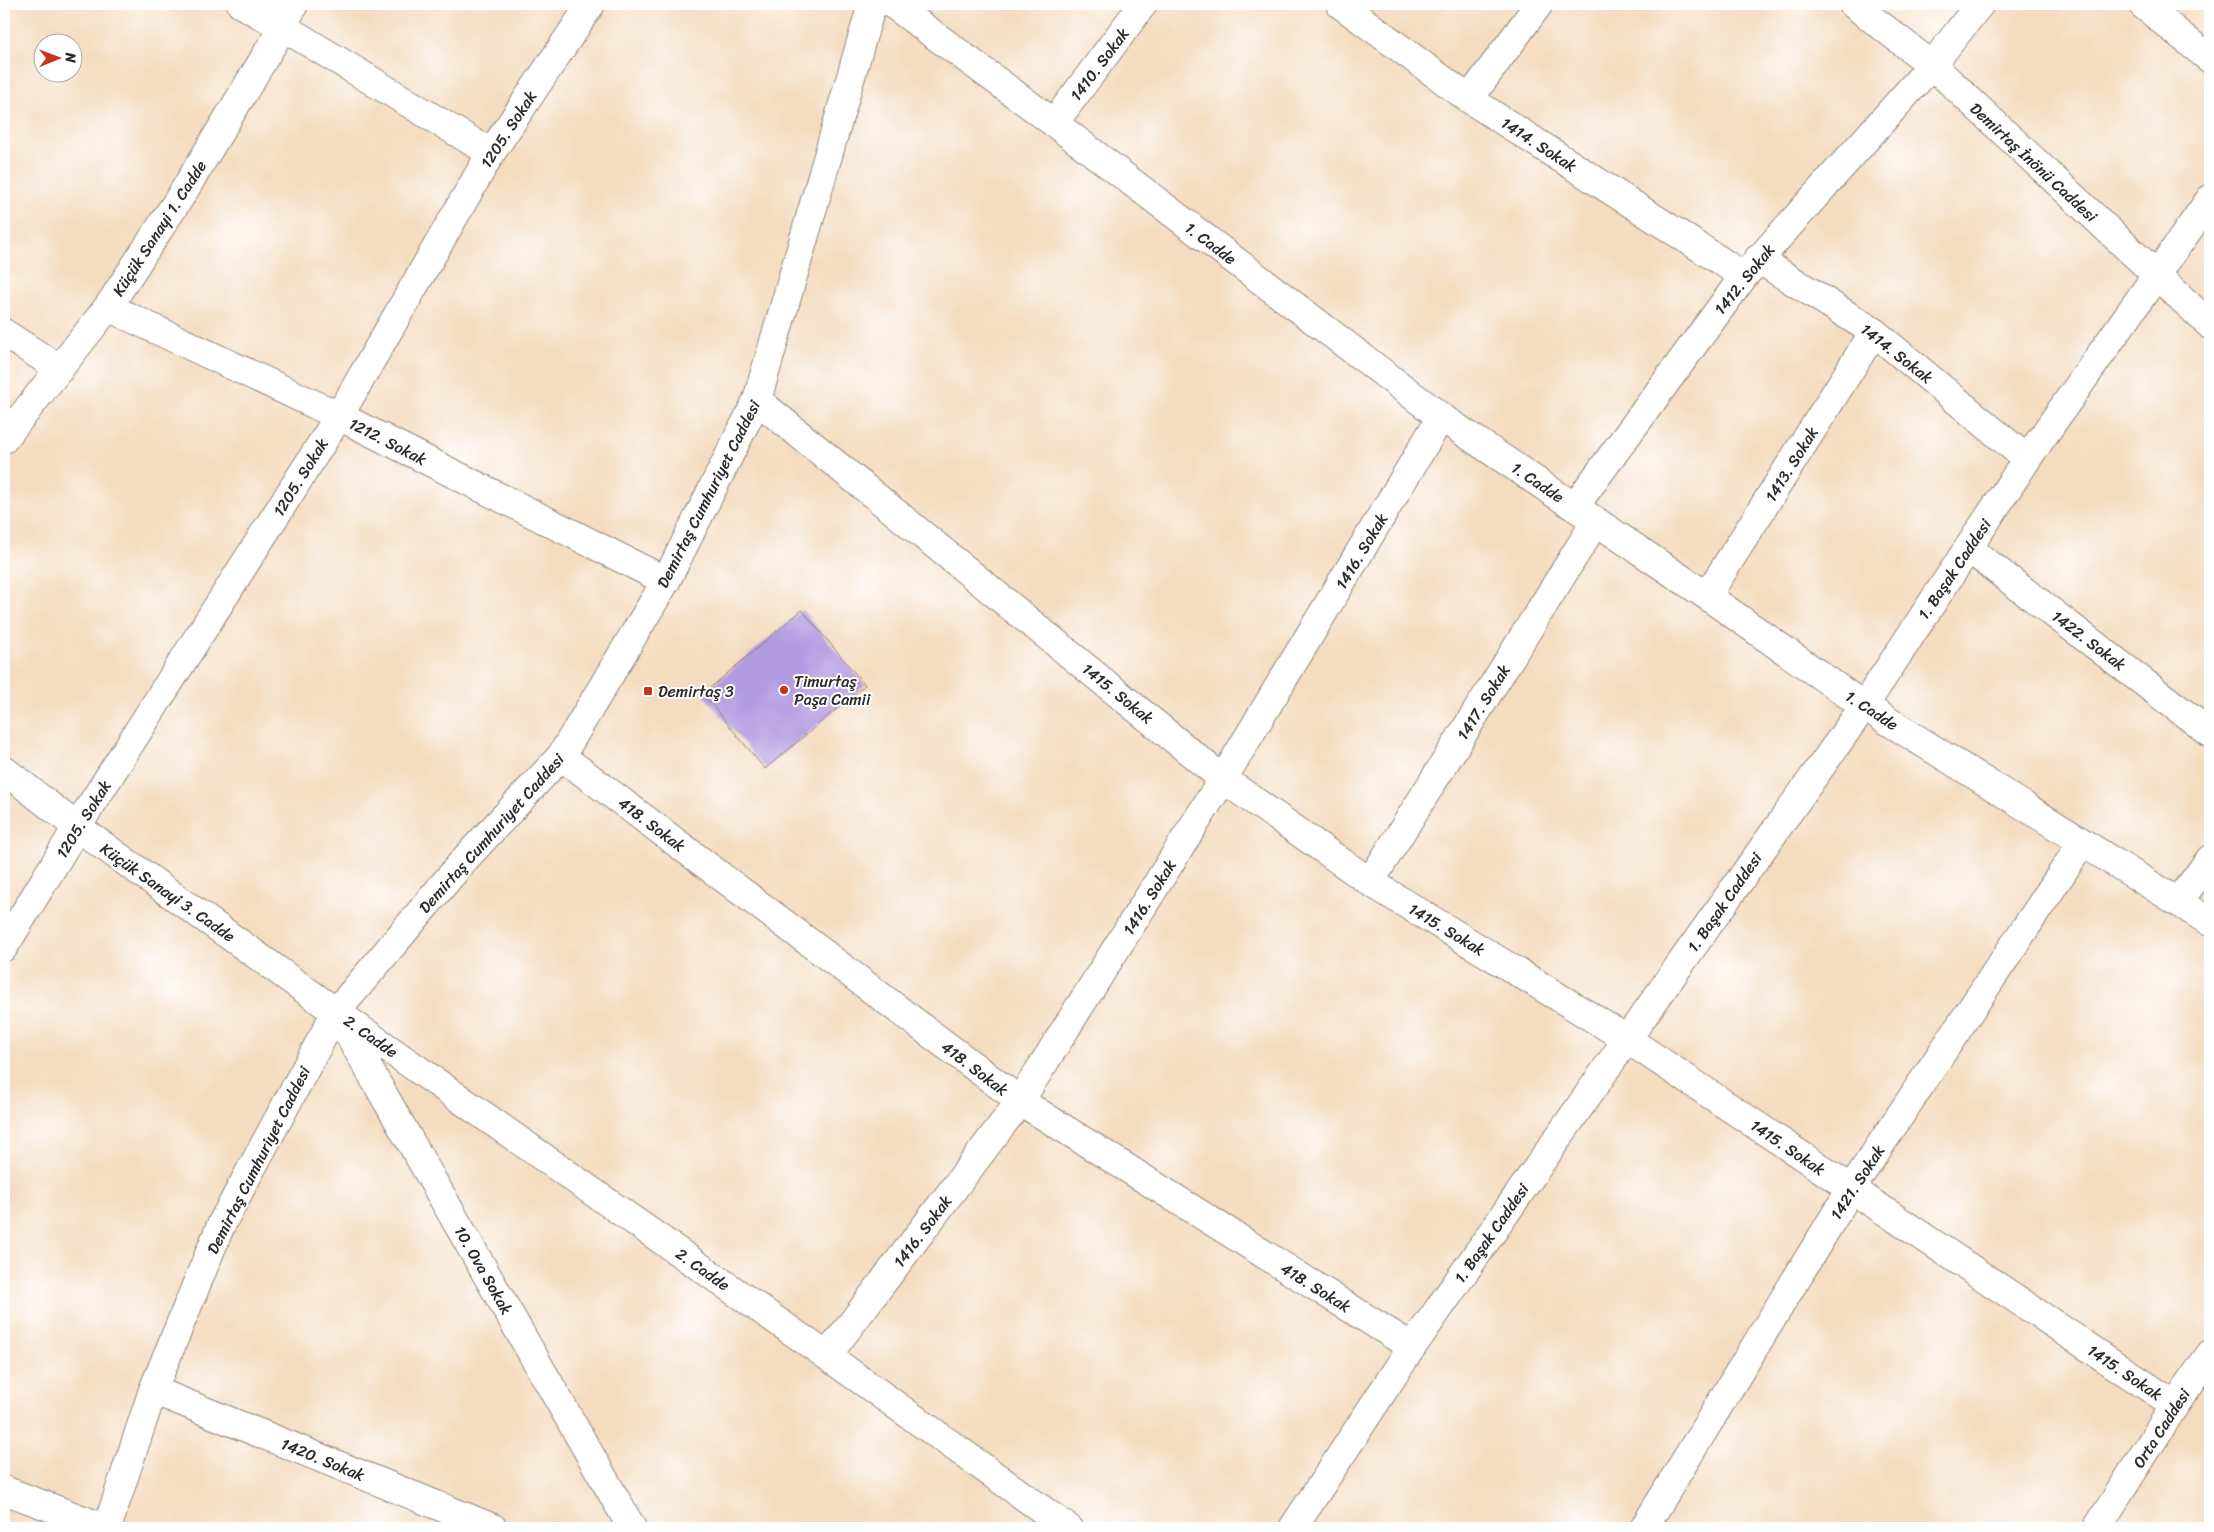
<svg xmlns="http://www.w3.org/2000/svg" width="2214" height="1532" font-family="Sriracha,sans-serif">
	<style>
		.building { fill: #b39be1 }
		.lines { fill: none; stroke-linecap: round; stroke-linejoin: round }
		.minor-casing { stroke: #908476; stroke-width: 30 }
		.major-casing { stroke: #908476; stroke-width: 30 }
		.minor { stroke: #fff; stroke-width: 28 }
		.major { stroke: #fff; stroke-width: 28 }
		.poi-dot { fill: #c8321e; stroke: #fff; stroke-width: 2 }
		.labels { text-anchor: middle; stroke-width: 4; stroke-linejoin: round; paint-order: stroke }
		.street-label { font-size: 16px; fill: #2b2b2b; stroke: #fff }
		.poi-label { font-size: 16px; fill: #2b2b2b; stroke: #fff; text-anchor: start }
	</style>
	<rect width="100%" height="100%" fill="#fff"/>
	<filter id="ink" filterUnits="userSpaceOnUse"><feTurbulence type="fractalNoise" baseFrequency=".02" numOctaves="2"/><feDisplacementMap in="SourceGraphic" scale="10" xChannelSelector="R" yChannelSelector="G"/><feConvolveMatrix kernelMatrix="1 2 1 2 8 2 1 2 1" color-interpolation-filters="sRGB"/></filter>
	<filter id="wash" filterUnits="userSpaceOnUse"><feTurbulence type="fractalNoise" baseFrequency=".0096" numOctaves="4" result="noise"/><feDisplacementMap in="SourceGraphic" scale="20" xChannelSelector="R" yChannelSelector="G"/><feGaussianBlur stdDeviation="1.12" result="paint"/><feColorMatrix in="noise" values="0 0 0 0 0 0 0 0 0 0 0 0 0 0 0 0 0 1.4 0 .05"/><feComposite in="paint" operator="in"/></filter>
	<g filter="url(#wash)">
		<rect width="100%" height="100%" fill="#f4dcc0"/>
		<g id="blocks">
			<path class="building" d="M802,610L865,685L765,769L703,694Z"/>
		</g>
	</g>
	<g filter="url(#ink)">
		<use href="#blocks" fill-opacity="0" stroke="#908476" stroke-width="1"/>
		<g class="lines">
			<g class="minor-casing">
				<path id="minor" d="M241,4L283,27L491,153
					M892,4L1054,123L1441,417L1707,596L1864,706L2210,922
					M1340,4L1469,99L1744,276
					M2142,4L2210,59
					M1469,99L1539,4
					M1054,123L1143,4
					M1758,259L1874,332L2027,459
					M108,307L339,416L666,581
					M4,333L60,369
					M757,400L1223,779L1370,882L1627,1039L2175,1405
					M4,439L108,307L182,194L283,27L294,4
					M1575,506L1744,276L1932,65L1980,4
					M1968,548L2210,733
					M1707,596L1874,332
					M561,756L1020,1101L1412,1347
					M1370,882L1596,521
					M2179,901L2210,859
					M4,947L77,827L339,416L491,153L591,4
					M336,1012L827,1356L1068,1528
					M340,1019L632,1528
					M827,1356L1020,1101L1223,779L1441,417
					M153,1390L493,1528
					M4,1490L105,1528
					M1293,1528L1412,1347L1627,1039L1864,706L2027,459L2210,199
					M1644,1528L1851,1189L2082,843
					M2097,1528L2175,1405L2210,1354"/>
			</g>
			<g class="major-casing">
				<path id="major" d="M1853,4L1932,65L2210,325
					M4,770L77,827L336,1012
					M107,1528L153,1390L221,1225L336,1012L465,859L561,756L666,581L757,400L872,4"/>
			</g>
			<use href="#minor" class="minor"/>
			<use href="#major" class="major"/>
		</g>
	</g>
	<g class="poi-dot">
		<circle cx="784" cy="690" r="5"/>
		<rect x="643" y="686" width="10" height="10" rx="2.5"/>
	</g>
	<g class="labels">
		<g class="street-label">
			<text transform="translate(1099 64) rotate(-53)" y="6">1410. Sokak</text>
			<text transform="translate(508 129) rotate(-57)" y="6">1205. Sokak</text>
			<text transform="translate(1539 144) rotate(33)" y="6">1414. Sokak</text>
			<text transform="translate(2034 162) rotate(43)" y="6">Demirtaş İnönü Caddesi</text>
			<text transform="translate(159 228) rotate(-57)" y="6">Küçük Sanayi 1. Cadde</text>
			<text transform="translate(1211 243) rotate(37)" y="6">1. Cadde</text>
			<text transform="translate(1744 279) rotate(-51)" y="6">1412. Sokak</text>
			<text transform="translate(1897 353) rotate(38)" y="6">1414. Sokak</text>
			<text transform="translate(388 441) rotate(27)" y="6">1212. Sokak</text>
			<text transform="translate(1791 464) rotate(-58)" y="6">1413. Sokak</text>
			<text transform="translate(300 477) rotate(-58)" y="6">1205. Sokak</text>
			<text transform="translate(1538 482) rotate(34)" y="6">1. Cadde</text>
			<text transform="translate(708 494) rotate(-63)" y="6">Demirtaş Cumhuriyet Caddesi</text>
			<text transform="translate(1361 551) rotate(-59)" y="6">1416. Sokak</text>
			<text transform="translate(1954 569) rotate(-56)" y="6">1. Başak Caddesi</text>
			<text transform="translate(2089 640) rotate(37)" y="6">1422. Sokak</text>
			<text transform="translate(1118 693) rotate(39)" y="6">1415. Sokak</text>
			<text transform="translate(1483 702) rotate(-58)" y="6">1417. Sokak</text>
			<text transform="translate(1872 710) rotate(33)" y="6">1. Cadde</text>
			<text transform="translate(83 819) rotate(-58)" y="6">1205. Sokak</text>
			<text transform="translate(652 824) rotate(37)" y="6">418. Sokak</text>
			<text transform="translate(491 833) rotate(-48)" y="6">Demirtaş Cumhuriyet Caddesi</text>
			<text transform="translate(168 892) rotate(35)" y="6">Küçük Sanayi 3. Cadde</text>
			<text transform="translate(1149 897) rotate(-58)" y="6">1416. Sokak</text>
			<text transform="translate(1724 902) rotate(-55)" y="6">1. Başak Caddesi</text>
			<text transform="translate(1447 929) rotate(31)" y="6">1415. Sokak</text>
			<text transform="translate(371 1036) rotate(35)" y="6">2. Cadde</text>
			<text transform="translate(975 1068) rotate(37)" y="6">418. Sokak</text>
			<text transform="translate(1788 1147) rotate(34)" y="6">1415. Sokak</text>
			<text transform="translate(258 1160) rotate(-63)" y="6">Demirtaş Cumhuriyet Caddesi</text>
			<text transform="translate(1857 1182) rotate(-57)" y="6">1421. Sokak</text>
			<text transform="translate(922 1231) rotate(-53)" y="6">1416. Sokak</text>
			<text transform="translate(1491 1233) rotate(-55)" y="6">1. Başak Caddesi</text>
			<text transform="translate(703 1269) rotate(35)" y="6">2. Cadde</text>
			<text transform="translate(484 1270) rotate(60)" y="6">10. Ova Sokak</text>
			<text transform="translate(1316 1287) rotate(32)" y="6">418. Sokak</text>
			<text transform="translate(2125 1372) rotate(34)" y="6">1415. Sokak</text>
			<text transform="translate(2161 1428) rotate(-57)" y="6">Orta Caddesi</text>
			<text transform="translate(323 1459) rotate(22)" y="6">1420. Sokak</text>
		</g>
		<g class="poi-label">
			<text x="794" y="687">Timurtaş<tspan x="794" dy="18">Paşa Camii</tspan></text>
			<text x="658" y="697">Demirtaş 3</text>
		</g>
	</g>
	<rect width="2214" height="1532" fill="none" stroke="#fff" stroke-width="20"/>
	<g transform="translate(58 58) rotate(89)"><circle r="24" fill="#ffffff" stroke="#aaaaaa"/>
	<path d="M0-4L9 19L0 12L-9 19Z" fill="#c8321e"/>
	<text y="-8" font-size="14" font-weight="bold" text-anchor="middle" fill="#2b2b2b">N</text>
	</g>
</svg>
